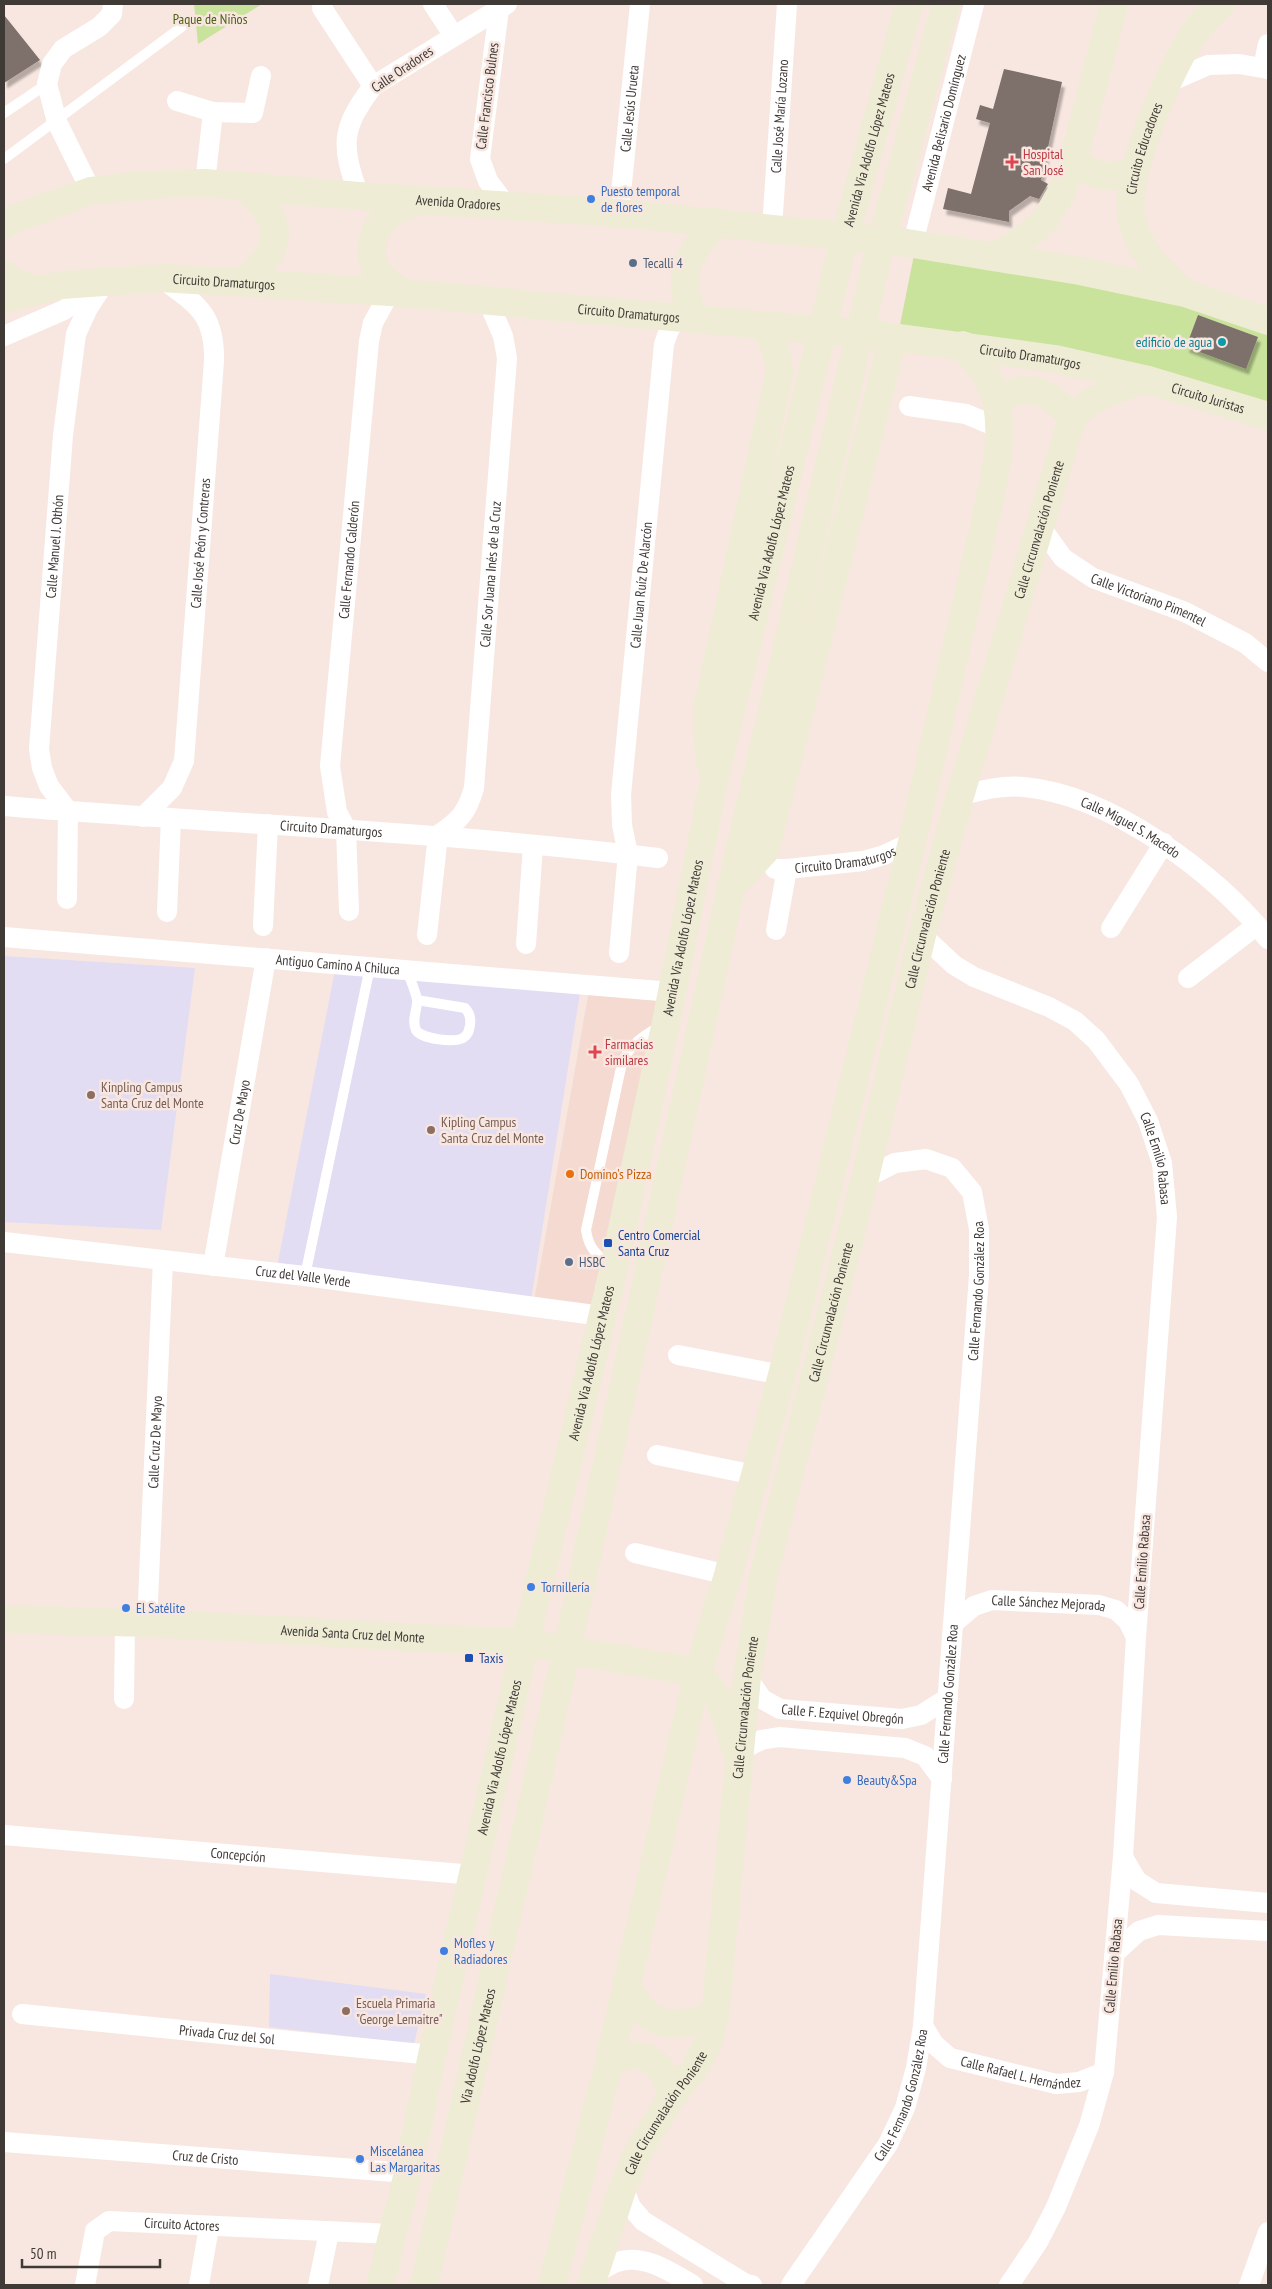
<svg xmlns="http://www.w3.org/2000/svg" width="1272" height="2289" font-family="'PT Sans Narrow',sans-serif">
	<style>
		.built { fill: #f4dad1 }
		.education { fill: #e2ddf3 }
		.green { fill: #c9e29c }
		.building { fill: #7e6f6a; filter: url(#shadow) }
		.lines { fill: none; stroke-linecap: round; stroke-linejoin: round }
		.lane { stroke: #fff; stroke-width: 10 }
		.street { stroke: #fff; stroke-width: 20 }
		.secondary { stroke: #eeecd4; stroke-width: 28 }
		.health-dot { fill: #e0444e; stroke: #f8e7e0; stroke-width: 2 }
		.shop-dot { fill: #3f7fe0; stroke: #f8e7e0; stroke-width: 2 }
		.service-dot { fill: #5c6f8a; stroke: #f8e7e0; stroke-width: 2 }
		.culture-dot { fill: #0f9aa8; stroke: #f8e7e0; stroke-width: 2 }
		.education-dot { fill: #8d6e63; stroke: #f8e7e0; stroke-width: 2 }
		.food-dot { fill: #e8710a; stroke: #f8e7e0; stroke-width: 2 }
		.transit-dot { fill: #1a4fb4; stroke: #f8e7e0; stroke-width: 2 }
		.labels { text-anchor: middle; stroke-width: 5; stroke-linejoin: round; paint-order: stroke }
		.park-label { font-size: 14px; fill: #4b6112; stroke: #f8e7e0 }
		.street-label { font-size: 14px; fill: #403a37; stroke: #f8e7e0 }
		.health-label { font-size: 14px; fill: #be3a42; stroke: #f8e7e0; text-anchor: start }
		.shop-label { font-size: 14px; fill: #366cbe; stroke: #f8e7e0; text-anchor: start }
		.service-label { font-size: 14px; fill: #4e5e75; stroke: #f8e7e0; text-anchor: start }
		.culture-label { font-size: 14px; fill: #0d838f; stroke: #f8e7e0; text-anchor: end }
		.education-label { font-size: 14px; fill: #785e54; stroke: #f8e7e0; text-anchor: start }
		.food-label { font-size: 14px; fill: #c56008; stroke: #f8e7e0; text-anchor: start }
		.transit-label { font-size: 14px; fill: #164399; stroke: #f8e7e0; text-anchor: start }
	</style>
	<defs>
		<filter id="shadow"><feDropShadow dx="3" dy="5.5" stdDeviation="1" flood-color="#0004"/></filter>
	</defs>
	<rect width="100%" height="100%" fill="#f8e7e0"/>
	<path class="built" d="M589,990L666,994L602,1311L534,1301Z"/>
	<path class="education" d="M4,956L195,968L161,1230L4,1222Z
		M335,970L580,993L531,1300L277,1267Z
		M270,1974L426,1994L414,2044L269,2027Z"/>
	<path class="green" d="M194,4H262L198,44Z
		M916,245L1080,271L1268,328V410L898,335Z"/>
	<path class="building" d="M4,15L40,60L4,83Z
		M1004,69L1062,82L1041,180L1048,184L1039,199L1030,196L1009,211V222L943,209L948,188L971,194L990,123L976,119L980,105L993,109Z
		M1198,315L1258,337L1246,369L1186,347Z"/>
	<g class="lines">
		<path class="lane" d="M4,113L47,84
			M4,159L187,23
			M407,970C410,979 415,990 417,999C418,1009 411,1020 416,1030C421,1039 454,1043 463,1038C468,1035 469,1031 470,1025C471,1018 470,1013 465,1008L417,1000
			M613,1267C597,1255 589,1250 586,1230L622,1063C631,1044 641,1037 660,1026
			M305,1276L370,967"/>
		<g class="street">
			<path d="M433,4L454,36"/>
			<path d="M322,8L373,86"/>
			<path d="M499,9L480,159L488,181L507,206"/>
			<path d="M1268,69L1265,58L1268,44"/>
			<path d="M1167,83L1208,65L1239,64L1268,69"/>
			<path d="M177,101L213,112L253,113L261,76"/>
			<path d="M205,183L213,112"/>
			<path d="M91,191L57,122L47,84L52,64L63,49L99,27L112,14L113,4"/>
			<path d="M359,196C341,145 340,130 373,86L507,4"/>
			<path id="s1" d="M619,213L640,4"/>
			<path id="s2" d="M772,228L787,4"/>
			<path id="s3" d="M913,243L974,4"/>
			<path d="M4,336L64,310L97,288"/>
			<path d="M909,406L966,414L999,428"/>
			<path id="s4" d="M1040,526L1063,558L1093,578L1185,612L1245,643L1268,662"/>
			<path id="s5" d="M960,796C982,790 1002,785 1024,787C1110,795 1217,873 1268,939"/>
			<path id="s6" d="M4,806C222,824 441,831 658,858"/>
			<path id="s7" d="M143,817L172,788L184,761L214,361C215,313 196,304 161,278"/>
			<path id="s8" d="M775,869H787L863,861L884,855L912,842"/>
			<path id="s9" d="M67,899L68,811L49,786L42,768L39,749L63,435L76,334L88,308L105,282"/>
			<path id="s10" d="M349,911L346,829L337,812L330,766L369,341L373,323L390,292"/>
			<path d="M167,912L171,818"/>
			<path d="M263,926L268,824"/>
			<path d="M1111,928L1164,843"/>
			<path d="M776,930L787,869"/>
			<path id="s11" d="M427,935L438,835C459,821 467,813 474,788L507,358L503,336L488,301"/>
			<path id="s12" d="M922,935L954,965L974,977L1049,1007L1075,1021L1096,1040L1129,1084L1148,1121L1162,1163L1167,1217L1136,1637L1123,1857L1104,2072L1089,2126L1056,2207L1038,2242L1009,2285"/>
			<path id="s13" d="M4,937L672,992"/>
			<path d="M526,944L533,846"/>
			<path id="s14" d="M619,953L628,854L622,825L621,795L664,344L669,330L677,318"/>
			<path d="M1188,978L1257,925"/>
			<path id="s15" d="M4,1242L305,1276L602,1316"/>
			<path id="s16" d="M213,1266L266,958"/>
			<path d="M678,1355L782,1375"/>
			<path d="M657,1455L755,1475"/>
			<path d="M635,1553L728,1575"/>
			<path id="s17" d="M147,1623L163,1260"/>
			<path id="s18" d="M954,1623L974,1606L992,1600L1099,1605L1116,1610L1128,1621L1136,1637"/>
			<path id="s19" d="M747,1677L762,1699L780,1709L902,1719L921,1715L948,1698"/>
			<path d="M124,1699L125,1623"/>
			<path d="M741,1750L761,1740L779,1737L905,1748L925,1756L942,1779"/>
			<path id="s20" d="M4,1835L474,1875"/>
			<path d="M1123,1857L1137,1881L1156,1893L1268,1903"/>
			<path d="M1115,1953L1139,1931L1158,1925L1268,1931"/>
			<path id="s21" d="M22,2014L432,2055"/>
			<path id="s22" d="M923,2026L934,2044L950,2058L1056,2084L1079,2082L1104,2072"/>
			<path id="s23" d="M4,2142L408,2173"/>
			<path d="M623,2187L631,2207L643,2221L746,2284L752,2285"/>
			<path d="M593,2276C600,2271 609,2265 617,2262C644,2253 671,2272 693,2285"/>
			<path id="s24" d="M85,2285L95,2231L109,2221L392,2234"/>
			<path d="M199,2285L209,2227"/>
			<path d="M318,2285L329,2232"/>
			<path id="s25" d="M791,2285L888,2144L905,2108L916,2068L923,2026L979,1276V1229L972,1192L952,1168L926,1159L895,1163L865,1178"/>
			<path d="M1249,2285L1268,2232"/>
		</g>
		<g class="secondary">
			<path d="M1074,159C1097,180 1104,178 1133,172"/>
			<path id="s26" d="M4,225L13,219L91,191L147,185L205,183L359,196L619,213L907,243L1080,271L1185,293L1268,321"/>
			<path d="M994,257L1025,238L1047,217L1062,191L1074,159L1114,4"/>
			<path d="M4,274L18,284L39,290"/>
			<path d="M240,282C265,267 285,244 269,214C263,203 251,194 242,186"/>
			<path id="s27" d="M1184,292C1158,268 1142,256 1132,220C1121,180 1167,77 1189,41C1197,28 1210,14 1221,4"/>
			<path d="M404,293C394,287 383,281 377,271C366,252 373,225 391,213C399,207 410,204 419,201"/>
			<path id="s28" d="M4,299L61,285L161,278L390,292L885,336L1055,359L1148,380L1268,416"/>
			<path d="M695,319C673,278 688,254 717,222"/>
			<path d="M997,403C1026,378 1051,392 1072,418"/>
			<path d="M711,767L707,728V710L779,375C780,357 773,343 766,327"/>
			<path d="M731,888L765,851L893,337"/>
			<path id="s29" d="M4,1619L147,1623L525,1643L698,1672L717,1697L728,1721L735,1749"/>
			<path d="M627,1986C631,1993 636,2003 641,2009C662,2031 689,2024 715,2016"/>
			<path d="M609,2063C616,2061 625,2056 632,2056C657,2053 667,2078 672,2097"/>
			<path id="s30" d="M380,2285L408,2173L432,2055L525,1643L614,1267L666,1022L713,785L842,248L909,4"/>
			<path id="s31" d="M424,2285L567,1649L731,888L878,255L946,4"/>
			<path d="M552,2285L609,2063L698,1672L728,1575L782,1375L912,842L984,525C993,483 1010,424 990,383C983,369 972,357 963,345"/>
			<path id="s32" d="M591,2285L623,2187L640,2148L672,2097L694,2069L708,2043L715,2016L747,1677L763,1578L865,1178L922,935L960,796L1072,418C1094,396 1117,386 1148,380"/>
		</g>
	</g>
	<g class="health-dot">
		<path d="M1009.5 154.5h5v5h5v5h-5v5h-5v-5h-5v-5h5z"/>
		<path d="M592.5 1044.5h5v5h5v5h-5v5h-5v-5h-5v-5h5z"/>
	</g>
	<g class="shop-dot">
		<circle cx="591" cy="199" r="5"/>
		<circle cx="531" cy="1587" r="5"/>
		<circle cx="126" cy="1608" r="5"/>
		<circle cx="847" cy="1780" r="5"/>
		<circle cx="444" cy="1951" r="5"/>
		<circle cx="360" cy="2159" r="5"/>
	</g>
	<g class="service-dot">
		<circle cx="633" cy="263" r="5"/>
		<circle cx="569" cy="1262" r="5"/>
	</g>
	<circle class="culture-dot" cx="1222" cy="342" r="5"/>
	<g class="education-dot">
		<circle cx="91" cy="1095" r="5"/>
		<circle cx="431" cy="1130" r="5"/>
		<circle cx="346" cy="2011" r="5"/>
	</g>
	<circle class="food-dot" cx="570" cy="1174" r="5"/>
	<g class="transit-dot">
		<rect x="603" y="1238" width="10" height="10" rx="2.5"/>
		<rect x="464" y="1653" width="10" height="10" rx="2.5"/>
	</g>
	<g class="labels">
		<g class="park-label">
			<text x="210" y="24">Paque de Niños</text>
		</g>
		<g class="street-label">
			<text transform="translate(402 69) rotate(-34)" y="5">Calle Oradores</text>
			<text transform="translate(487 96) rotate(-83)" y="5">Calle Francisco Bulnes</text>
			<text dy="5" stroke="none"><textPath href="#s1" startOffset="105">Calle Jesús Urueta</textPath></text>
			<text dy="5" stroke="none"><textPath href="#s2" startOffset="112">Calle José María Lozano</textPath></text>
			<text dy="5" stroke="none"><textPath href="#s3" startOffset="124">Avenida Belisario Domínguez</textPath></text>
			<text dy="5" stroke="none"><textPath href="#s27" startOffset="164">Circuito Educadores</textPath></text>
			<text dy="5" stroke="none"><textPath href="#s30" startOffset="2191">Avenida Via Adolfo López Mateos</textPath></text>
			<text dy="5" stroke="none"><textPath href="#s26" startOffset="462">Avenida Oradores</textPath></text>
			<text dy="5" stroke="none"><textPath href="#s28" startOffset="222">Circuito Dramaturgos</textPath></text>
			<text dy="5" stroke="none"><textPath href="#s28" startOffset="628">Circuito Dramaturgos</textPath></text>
			<text dy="5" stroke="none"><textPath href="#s28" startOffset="1032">Circuito Dramaturgos</textPath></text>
			<text dy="5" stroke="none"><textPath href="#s28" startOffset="1215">Circuito Juristas</textPath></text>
			<text dy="5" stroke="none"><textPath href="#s32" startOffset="1824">Calle Circunvalación Poniente</textPath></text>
			<text dy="5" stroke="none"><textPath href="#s30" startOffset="1786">Avenida Via Adolfo López Mateos</textPath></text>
			<text dy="5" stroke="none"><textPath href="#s7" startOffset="289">Calle José Peón y Contreras</textPath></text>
			<text dy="5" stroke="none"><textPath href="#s9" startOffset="361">Calle Manuel J. Othón</textPath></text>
			<text dy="5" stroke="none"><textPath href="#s10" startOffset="355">Calle Fernando Calderón</textPath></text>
			<text dy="5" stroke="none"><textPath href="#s11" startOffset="376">Calle Sor Juana Inés de la Cruz</textPath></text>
			<text dy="5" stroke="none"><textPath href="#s14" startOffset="370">Calle Juan Ruíz De Alarcón</textPath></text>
			<text dy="5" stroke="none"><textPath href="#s4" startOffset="135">Calle Victoriano Pimentel</textPath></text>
			<text dy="5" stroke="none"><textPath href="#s6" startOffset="328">Circuito Dramaturgos</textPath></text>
			<text dy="5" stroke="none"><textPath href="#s5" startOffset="180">Calle Miguel S. Macedo</textPath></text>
			<text dy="5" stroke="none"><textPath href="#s8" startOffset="71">Circuito Dramaturgos</textPath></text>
			<text dy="5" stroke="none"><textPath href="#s32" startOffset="1419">Calle Circunvalación Poniente</textPath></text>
			<text dy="5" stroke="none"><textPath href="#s30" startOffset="1381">Avenida Via Adolfo López Mateos</textPath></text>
			<text dy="5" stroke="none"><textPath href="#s13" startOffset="335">Antiguo Camino A Chiluca</textPath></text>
			<text dy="5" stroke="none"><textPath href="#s16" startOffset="156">Cruz De Mayo</textPath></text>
			<text dy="5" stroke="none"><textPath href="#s12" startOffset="341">Calle Emilio Rabasa</textPath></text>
			<text dy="5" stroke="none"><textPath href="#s15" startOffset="301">Cruz del Valle Verde</textPath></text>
			<text dy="5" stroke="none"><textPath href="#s25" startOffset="1032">Calle Fernando González Roa</textPath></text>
			<text dy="5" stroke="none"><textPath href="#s32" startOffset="1014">Calle Circunvalación Poniente</textPath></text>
			<text dy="5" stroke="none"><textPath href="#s30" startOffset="946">Avenida Via Adolfo López Mateos</textPath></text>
			<text dy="5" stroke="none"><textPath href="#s17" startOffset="181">Calle Cruz De Mayo</textPath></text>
			<text transform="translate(1142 1562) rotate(-86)" y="5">Calle Emilio Rabasa</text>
			<text dy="5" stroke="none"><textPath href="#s18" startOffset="102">Calle Sánchez Mejorada</textPath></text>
			<text dy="5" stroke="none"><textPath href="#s29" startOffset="349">Avenida Santa Cruz del Monte</textPath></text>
			<text dy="5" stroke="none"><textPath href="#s25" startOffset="628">Calle Fernando González Roa</textPath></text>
			<text dy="5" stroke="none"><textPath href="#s32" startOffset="609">Calle Circunvalación Poniente</textPath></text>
			<text dy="5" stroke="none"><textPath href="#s19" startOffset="110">Calle F. Ezquivel Obregón</textPath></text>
			<text dy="5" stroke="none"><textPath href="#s30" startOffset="541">Avenida Via Adolfo López Mateos</textPath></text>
			<text dy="5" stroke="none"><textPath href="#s20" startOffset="235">Concepción</textPath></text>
			<text transform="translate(1113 1966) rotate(-85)" y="5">Calle Emilio Rabasa</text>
			<text dy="5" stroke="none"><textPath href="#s21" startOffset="206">Privada Cruz del Sol</textPath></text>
			<text dy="5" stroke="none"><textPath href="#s31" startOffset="245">Via Adolfo López Mateos</textPath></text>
			<text dy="5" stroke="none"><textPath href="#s22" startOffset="115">Calle Rafael L. Hernández</textPath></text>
			<text dy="5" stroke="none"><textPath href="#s25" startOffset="222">Calle Fernando González Roa</textPath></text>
			<text dy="5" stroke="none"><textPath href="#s32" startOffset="189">Calle Circunvalación Poniente</textPath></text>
			<text dy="5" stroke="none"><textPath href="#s23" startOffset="202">Cruz de Cristo</textPath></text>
			<text dy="5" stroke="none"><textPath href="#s24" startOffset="145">Circuito Actores</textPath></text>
		</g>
		<g class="health-label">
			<text x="1023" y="159">Hospital<tspan x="1023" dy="16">San José</tspan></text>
			<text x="605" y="1049">Farmacias<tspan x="605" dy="16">similares</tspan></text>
		</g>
		<g class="shop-label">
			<text x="601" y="196">Puesto temporal<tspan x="601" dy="16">de flores</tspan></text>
			<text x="541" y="1592">Tornillería</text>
			<text x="136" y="1613">El Satélite</text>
			<text x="857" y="1785">Beauty&amp;Spa</text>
			<text x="454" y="1948">Mofles y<tspan x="454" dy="16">Radiadores</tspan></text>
			<text x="370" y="2156">Miscelánea<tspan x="370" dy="16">Las Margaritas</tspan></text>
		</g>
		<g class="service-label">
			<text x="643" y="268">Tecalli 4</text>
			<text x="579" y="1267">HSBC</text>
		</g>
		<g class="culture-label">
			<text x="1212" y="347">edificio de agua</text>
		</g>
		<g class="education-label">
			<text x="101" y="1092">Kinpling Campus<tspan x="101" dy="16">Santa Cruz del Monte</tspan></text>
			<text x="441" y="1127">Kipling Campus<tspan x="441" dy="16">Santa Cruz del Monte</tspan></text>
			<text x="356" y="2008">Escuela Primaria<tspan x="356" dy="16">"George Lemaitre"</tspan></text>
		</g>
		<g class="food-label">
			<text x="580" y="1179">Domino's Pizza</text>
		</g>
		<g class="transit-label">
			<text x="618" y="1240">Centro Comercial<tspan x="618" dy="16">Santa Cruz</tspan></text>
			<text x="479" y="1663">Taxis</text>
		</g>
	</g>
	<rect width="1272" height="2289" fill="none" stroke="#403a37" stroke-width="10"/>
	<path d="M22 2259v8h138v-8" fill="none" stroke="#403a37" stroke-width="2.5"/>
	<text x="30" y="2259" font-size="15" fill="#403a37" stroke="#f8e7e0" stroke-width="4" paint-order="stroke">50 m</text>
</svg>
